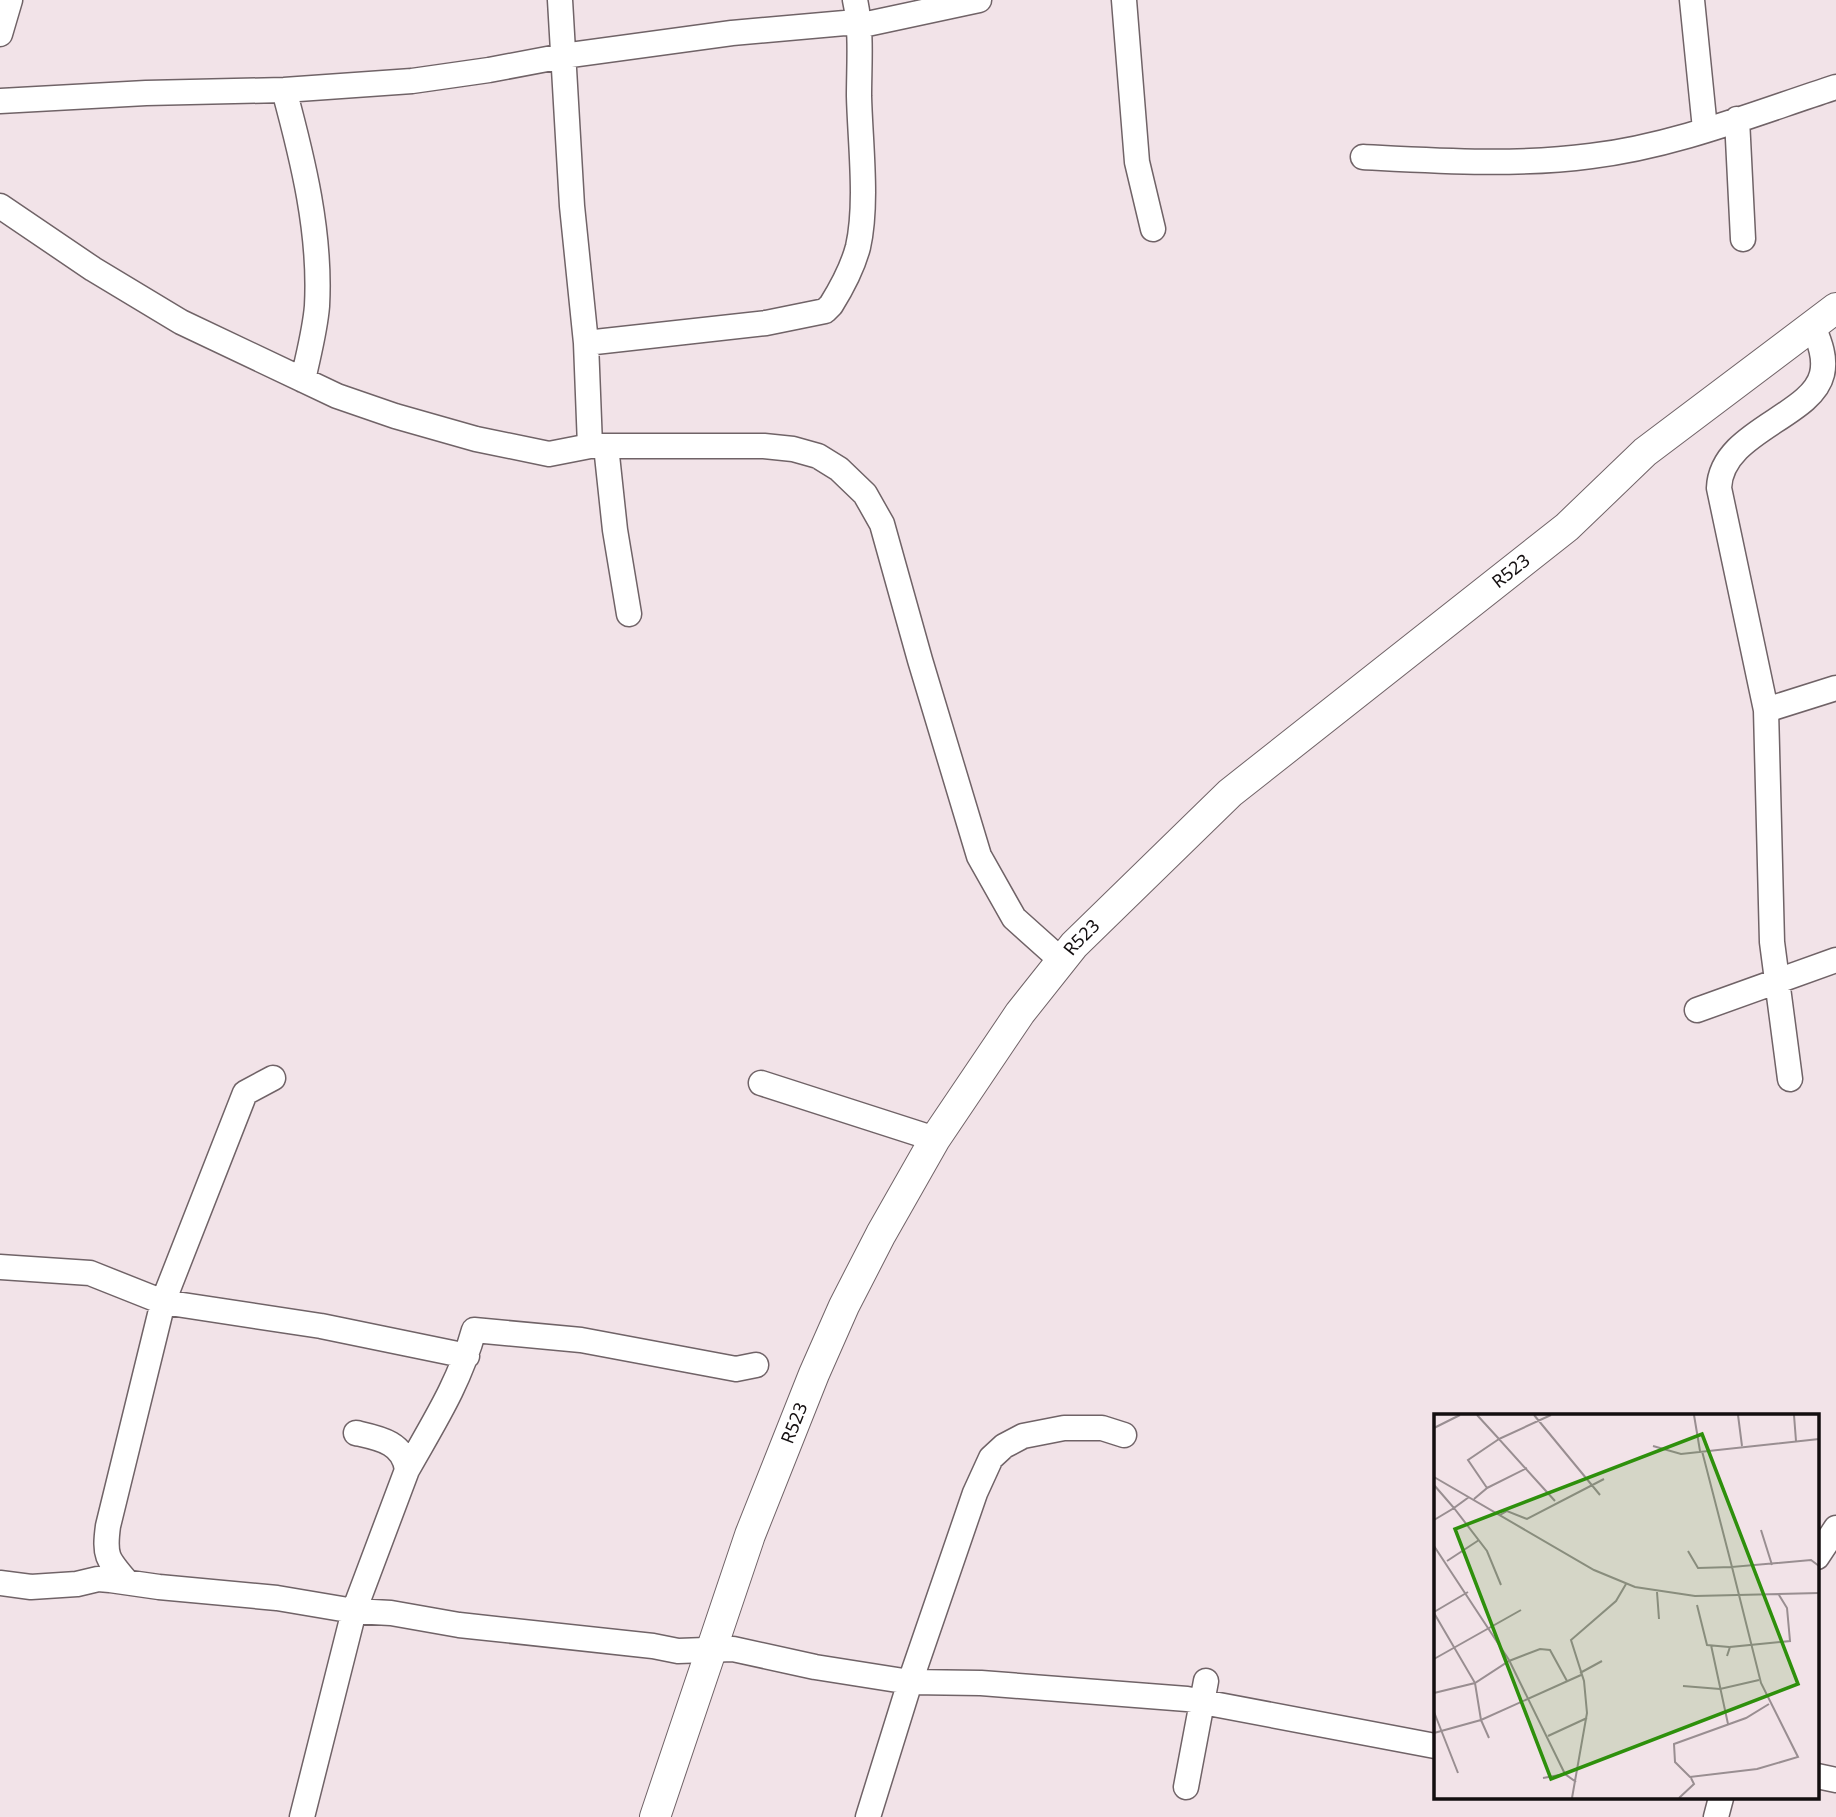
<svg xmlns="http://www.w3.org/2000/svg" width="1836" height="1817" font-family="'Noto Sans',sans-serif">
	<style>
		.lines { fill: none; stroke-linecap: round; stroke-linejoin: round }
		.minor-casing { stroke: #706367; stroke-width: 27 }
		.major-casing { stroke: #706367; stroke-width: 32 }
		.minor { stroke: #fff; stroke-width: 24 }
		.major { stroke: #fff; stroke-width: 30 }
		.labels { text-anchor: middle; stroke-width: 6; stroke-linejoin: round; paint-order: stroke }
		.street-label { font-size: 18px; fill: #130e0f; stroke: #f2e3e8 }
		.inset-road { fill: none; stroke: #998e91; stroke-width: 2 }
		.view { fill: #2e900c; fill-opacity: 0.15; stroke: #2e900c; stroke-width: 3.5 }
		.inset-edge { fill: none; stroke: #130e0f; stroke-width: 3.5 }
	</style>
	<rect width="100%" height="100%" fill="#f2e3e8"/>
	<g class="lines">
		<g class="minor-casing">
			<path id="minor" d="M560,0L572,206L586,343L590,446
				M1124,0L1137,162L1153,229
				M1692,0L1705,129
				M0,34L10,0
				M284,90C303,160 321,233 317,306C315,331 308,356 303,380
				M0,101L146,93L284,90L412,81L489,70L563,56L732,33L845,23L867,24L979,0
				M1737,119L1743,239
				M1363,157C1439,161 1515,166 1591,156C1675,146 1756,113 1836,87
				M0,206L93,269L181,322L337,396L395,416L476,439L549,454L590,446H764L793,449L818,456L839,469L865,494L882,524L920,660L979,856L1014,918L1062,961
				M586,343L766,323L825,311L831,305C841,289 853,266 858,247C868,203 860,141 859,96C859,64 862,32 855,0
				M606,446L615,530L629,614
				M1766,710L1836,688
				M1697,1010L1836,960
				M1790,1079L1772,942L1766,710L1719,488C1721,431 1812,417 1822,374C1826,357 1819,341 1813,326
				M761,1083L935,1139
				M0,1267L90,1273L163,1302L321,1326L467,1356
				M407,1470C434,1422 459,1384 474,1330L581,1340L736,1369L756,1365
				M1817,1557L1836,1528
				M127,1582C107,1559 104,1556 108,1526L163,1302L245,1093L273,1078
				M0,1583L31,1587L77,1584L98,1579L110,1580L159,1587L277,1598L354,1611L391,1613L459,1625L653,1646L678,1651L733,1649L815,1667L910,1682L975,1493L991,1458L1004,1446L1023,1436L1064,1428H1102L1124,1435
				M1817,1776L1836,1780
				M1186,1787L1206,1681
				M302,1817L354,1611L407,1470C404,1442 378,1438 356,1433
				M868,1817L910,1682L981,1683L1187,1699L1435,1746
				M1716,1817L1721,1798"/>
		</g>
		<g class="major-casing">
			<g id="major">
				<path id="s1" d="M655,1817L750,1535L814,1374L844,1306L881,1234L935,1139L1020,1013L1074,945L1230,793L1567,527L1645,452L1836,308"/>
			</g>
		</g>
		<use href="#minor" class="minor"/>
		<use href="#major" class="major"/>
	</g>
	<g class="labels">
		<g class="street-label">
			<text dy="6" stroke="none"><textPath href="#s1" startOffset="1550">R523</textPath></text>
			<text dy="6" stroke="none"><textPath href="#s1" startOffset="985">R523</textPath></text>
			<text dy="6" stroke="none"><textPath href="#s1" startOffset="418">R523</textPath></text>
		</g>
	</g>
	<g transform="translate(1434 1414)">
		<rect width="385" height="385" fill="#f2e3e8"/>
		<path class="inset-road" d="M43,1L65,25L117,1M100,1L166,81M260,1L266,37M304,1L308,32M360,1L362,27M0,14L26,1M219,32L247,40L385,25M268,37L298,153L377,146L385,152M0,63L160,156L201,173L261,182L385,179M0,71L20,94L0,106M53,74L93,54M35,83L20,94L53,137L67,171M40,85L53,74L34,46L65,25L121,87M66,101L73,97L93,105L170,65M327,116L338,151M0,132L75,246L131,360L142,368M254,137L264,154L298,153L327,269L364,343L323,355L256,363L241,348L240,330L312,304L335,290M13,147L45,126M223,178L225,205M263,191L273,231L295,233M0,198L34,178M0,199L41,269L47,306L147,261M277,231L294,310M293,242L296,233L356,227L353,194L345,181M0,245L87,196M146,259L168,247M249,272L286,275L325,266M0,279L41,269L75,247L106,235L116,236L133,267M0,298L24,359M0,319L47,306L55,324M114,322L153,304M109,364L131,360M138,384L153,299L150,267L137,226L182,187L192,170M245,384L260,370L257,364"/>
		<path class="view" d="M268,20L364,270L117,365L21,115Z"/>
		<rect width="385" height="385" class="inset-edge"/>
	</g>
</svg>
